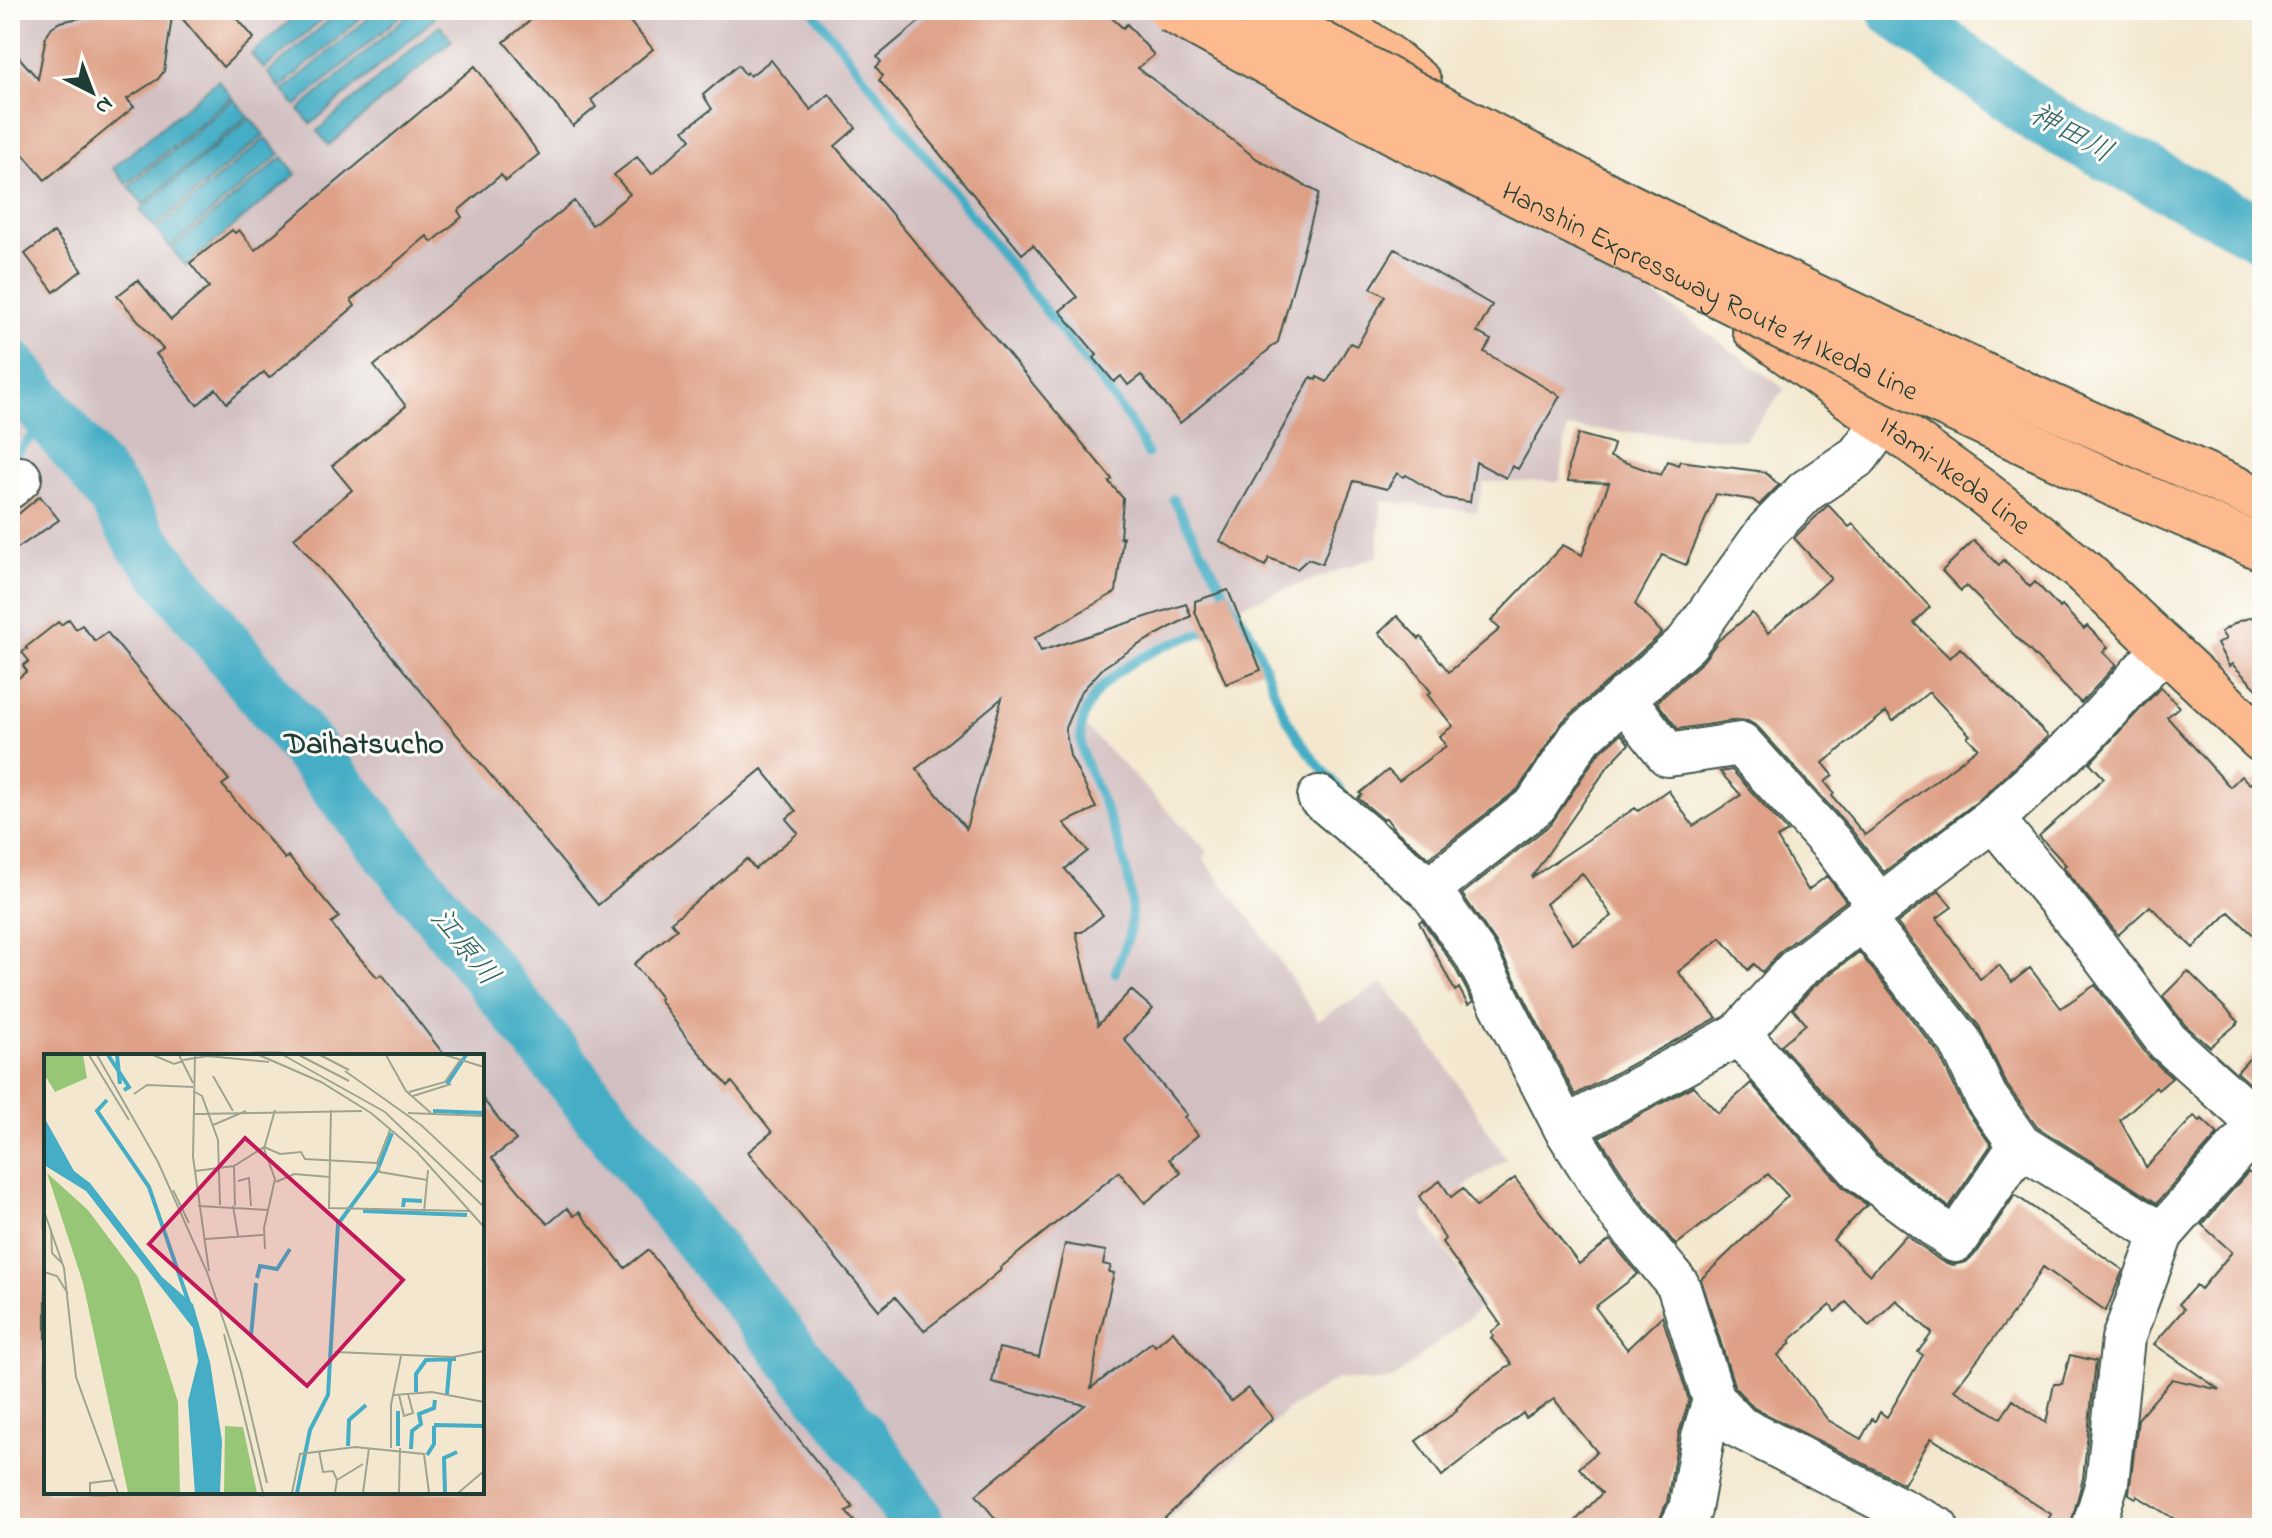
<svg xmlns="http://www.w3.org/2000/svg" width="2272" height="1538" font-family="'Indie Flower','Klee One',sans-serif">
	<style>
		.industrial { fill: #d2bfc1; fill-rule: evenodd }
		.water { fill: #45adc5; stroke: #32757c; stroke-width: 2 }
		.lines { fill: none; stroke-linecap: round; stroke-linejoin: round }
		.stream { stroke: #45adc5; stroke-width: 9 }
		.river { stroke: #45adc5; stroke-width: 56 }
		.building { fill: #dea086; fill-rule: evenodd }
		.minor-casing { stroke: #3f574b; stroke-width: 46 }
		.major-casing { stroke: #3f574b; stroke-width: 48 }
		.minor { stroke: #fff; stroke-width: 42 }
		.major { stroke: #fcba8e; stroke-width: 44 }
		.highway-bridge-casing { stroke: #3f574b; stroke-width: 48; stroke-linecap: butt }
		.highway-bridge { stroke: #fcba8e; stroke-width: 44 }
		.labels { text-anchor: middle; stroke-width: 6; stroke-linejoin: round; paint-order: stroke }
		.street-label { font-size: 28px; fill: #1f3d34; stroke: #fdfcf7 }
		.water-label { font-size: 30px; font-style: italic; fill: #2c6467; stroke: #fdfcf7 }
		.neighbourhood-label { font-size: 30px; font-weight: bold; fill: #1f3d34; stroke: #fdfcf7 }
		.inset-river { fill: none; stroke: #45adc5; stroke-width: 4 }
		.inset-road { fill: none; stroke: #9ea491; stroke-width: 2 }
		.view { fill: #c2185b; fill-opacity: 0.15; stroke: #c2185b; stroke-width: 4 }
		.inset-edge { fill: none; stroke: #1f3d34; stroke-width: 4 }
	</style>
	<rect width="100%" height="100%" fill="#fdfcf7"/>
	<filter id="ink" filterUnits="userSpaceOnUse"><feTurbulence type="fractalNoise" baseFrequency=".0125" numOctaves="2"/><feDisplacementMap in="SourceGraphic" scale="16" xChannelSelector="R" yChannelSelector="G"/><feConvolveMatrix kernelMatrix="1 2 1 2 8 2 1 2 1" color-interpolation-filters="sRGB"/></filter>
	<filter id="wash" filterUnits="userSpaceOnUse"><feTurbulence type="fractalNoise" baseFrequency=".006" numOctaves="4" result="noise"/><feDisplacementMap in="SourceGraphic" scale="32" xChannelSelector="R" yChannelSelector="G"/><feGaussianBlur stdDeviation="1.8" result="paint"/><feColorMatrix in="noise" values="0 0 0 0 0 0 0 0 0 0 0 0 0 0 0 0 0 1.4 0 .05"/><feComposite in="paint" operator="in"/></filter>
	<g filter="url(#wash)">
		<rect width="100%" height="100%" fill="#f3e8cf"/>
		<path class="industrial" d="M10,10H1265L1472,164L1785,389L1744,440L1567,428L1560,481L1483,482L1477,512L1381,501L1378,556L1243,605L1226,612L1207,629L1150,647L1137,654L1095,692L1079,720L1208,852L1203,859L1261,933L1318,1020L1383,983L1443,1061L1506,1159L1422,1215L1483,1306L1393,1379L1374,1383L1337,1379L1289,1409L1158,1528H10ZM46,1056H482V1492H46Z"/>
		<path class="water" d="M303,10H333L264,69L251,54Z
			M341,10H370L280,88L268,73Z
			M378,10H407L296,106L283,91Z
			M414,10H428L435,18L311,124L299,110Z
			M440,25L452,40L329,145L317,131Z
			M218,80L232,97L127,184L113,168Z
			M234,99L248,116L143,204L129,187Z
			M250,118L264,135L154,227L140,210Z
			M266,138L280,154L170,247L156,230Z
			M283,157L296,174L186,266L172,249Z"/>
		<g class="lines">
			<path class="stream" d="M812,10L1111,395L1130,422L1148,454
				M10,460L51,416
				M1173,499L1229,599
				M1232,605C1257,633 1265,673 1281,707C1296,739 1316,764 1340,789
				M1115,973C1119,961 1124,950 1128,938C1143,881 1105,809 1084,758C1062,682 1158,645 1215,629"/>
			<path class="river" d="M1895,10L2041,118L2262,234
				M10,366L113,494L142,541L876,1459L914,1517L918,1528"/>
		</g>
		<g id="blocks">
			<path class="building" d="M97,10H173L164,71L158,79L127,99L134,107L45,180L10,139V47L38,79L46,36L52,27L60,22L100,14Z
				M175,10H230L254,38L223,67Z
				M543,10H620L653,49L591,100L596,107L573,126L504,42Z
				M933,10H1103L1123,28L1127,24L1154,55L1138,68L1257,159L1319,193L1278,342L1180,423L1141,375L1128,385L1121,376L1114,382L1094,358L1097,355L1060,311L1077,297L1033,245L1022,254L879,80L883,76L876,67L881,62L877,57Z
				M771,60L811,110L829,94L856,128L835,146L1112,479L1109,482L1123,498L1120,538L1123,537L1116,592L1035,638L1041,651L1186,604L1191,616L1136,646L1104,667L1080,693L1065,728L1070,756L1096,808L1064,823L1088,851L1065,869L1103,915L1082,932H1076L1098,1025L1131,990L1153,1009L1124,1039L1187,1115L1184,1117L1198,1135L1169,1159L1181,1173L1145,1203L1119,1172L1000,1268L1001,1270L977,1290L924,1331L895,1297L879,1310L748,1152L772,1132L732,1082L728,1086L686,1037L659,999L661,998L634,964L677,929L671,922L747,859L755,869L798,833L786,819L796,811L762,769L598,905L294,538L352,490L332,466L406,406L374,366L574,201L592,225L630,194L614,175L637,157L652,174L691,139L684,130L712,109L703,95L738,65L745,74L747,72L750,76ZM1002,698L966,829L916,769Z
				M475,66L539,154L506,181L501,175L458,211L462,217L432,242L427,236L351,300L355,306L269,378L264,372L227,403L216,389L197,405L156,354L163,349L117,296L138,280L171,320L209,287L190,263L232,230L235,233L239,230L255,250Z
				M54,232L82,270L54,292L25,254Z
				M1395,249L1492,305L1477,332L1491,340L1484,352L1560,396L1518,469L1512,466L1506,478L1476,462L1470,502L1444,498L1406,475L1404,477L1397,473L1387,489L1354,481L1322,564L1308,559L1297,569L1269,558L1265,566L1220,541L1311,377L1316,380L1317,377L1327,382L1350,343L1357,346L1385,296L1371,288Z
				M1578,434L1611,443L1614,445L1610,457L1661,475L1668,461L1678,465L1680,461L1765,472L1779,485L1759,505L1753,500L1716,494L1686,565L1662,555L1635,604L1662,633L1563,721L1518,789L1429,858L1395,830L1386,818L1383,819L1358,798L1362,795L1360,793L1388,770L1399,781L1446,746L1439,736L1453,726L1427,694L1431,692L1407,661L1379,633L1397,616L1419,639L1421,637L1449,672L1500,629L1491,621L1563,545L1582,555L1609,483L1568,481L1569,465Z
				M40,496L59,520L10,553V521Z
				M1828,505L1849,527L1853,524L1930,607L1914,623L1950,658L1960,648L2048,736L1978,801L1884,872L1850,828L1758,727L1748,721L1738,720L1678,729L1657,702L1703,661L1719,640L1752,613L1768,633L1831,578L1794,538ZM1929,692L1970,735L1967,737L1978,748L1865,835L1832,796L1834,793L1825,782L1833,775L1823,763L1886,712L1893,721Z
				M1974,540L1999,565L2004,560L2030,587L2035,582L2060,608L2062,606L2084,629L2087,626L2108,647L2103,652L2116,665L2081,703L1966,586L1961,591L1942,571Z
				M1228,590L1261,670L1226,684L1195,612V601Z
				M2262,614V694L2232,664L2229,666L2217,644L2226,639L2221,632L2239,621Z
				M69,619L76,629L82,625L95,641L107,632L229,780L222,785L285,859L288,856L339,917L331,923L346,943L377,977L382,974L445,1056H46V1492H482V1098L516,1140L492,1158L538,1214L548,1224L567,1208L574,1216L579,1212L625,1268L648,1250L853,1507L846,1512L860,1528H10V685L27,671L23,666L29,661L22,652L27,649L25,648L58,622L61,625Z
				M2161,687L2179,707L2167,717L2230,787L2241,776L2250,784L2262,773V943L2229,912L2193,948L2150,906L2118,935L2063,867L2066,865L2039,836L2104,778L2090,763Z
				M1621,734L1629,744L1609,765L1531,878L1635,808L1638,811L1668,790L1693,826L1741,795L1720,772L1732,770L1788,832L1777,838L1808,890L1827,876L1846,901L1781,951L1762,972L1754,964L1748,970L1721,938L1678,972L1717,1018L1575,1095L1496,943L1462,894L1551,824L1597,755ZM1582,873L1612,916L1573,944L1546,904Z
				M1939,891L1952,907L1937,918L1980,979L1999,965L2012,982L2030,968L2061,1008L2095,985L2148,1056L2172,1078L2158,1090L2156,1087L2120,1120L2146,1167L2194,1116L2200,1121L2202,1119L2218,1134L2157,1203L2037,1127L2007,1085L1979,1026L1897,923Z
				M1422,920L1454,966L1473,1002L1468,1005L1459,988L1455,991L1419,922Z
				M1859,952L1939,1054L1964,1107L1991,1145L1949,1207L1877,1153L1781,1045L1806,1024L1793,1009L1812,988Z
				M2188,971L2239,1022L2210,1047L2185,1025L2163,996Z
				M2262,1045V1083L2256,1089L2237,1072Z
				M1751,1083L1843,1187L1867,1205L1833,1240L1870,1275L1906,1235L1941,1261L1953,1265L1966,1262L1975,1254L2015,1195L2123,1270L2106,1311L2043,1267L2014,1312L1954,1390L2001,1418L2013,1400L2046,1423L2054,1384H2062L2070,1355L2096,1361L2083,1478L2070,1528H2044L2051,1514L1931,1438L1904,1484L1754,1408L1735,1388L1701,1279L1788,1196L1768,1174L1676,1245L1637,1196L1599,1137L1693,1086L1718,1113ZM1896,1300L1932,1333L1918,1352L1923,1355L1887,1417L1880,1412L1875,1421L1872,1419L1861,1439L1828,1420L1778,1355L1791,1343L1789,1341L1830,1305L1835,1312L1846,1302L1869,1326Z
				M2248,1172L2262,1183V1528H2189L2137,1496L2136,1498L2129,1494L2138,1419L2172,1379L2220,1390L2154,1344L2184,1309L2179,1304L2196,1285L2201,1289L2232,1252L2202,1225Z
				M1515,1178L1579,1264L1610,1240L1638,1274L1595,1307L1627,1349L1662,1316L1689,1400L1679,1433L1667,1502L1656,1528H1569L1602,1493L1579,1468L1597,1452L1554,1399L1526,1418L1523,1413L1442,1476L1416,1441L1457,1411L1456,1409L1472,1393L1512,1364L1491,1338L1494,1336L1491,1332L1501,1325L1442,1242L1445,1239L1419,1196L1440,1181L1451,1197L1463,1188L1476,1207Z
				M1065,1244L1106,1251L1103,1264L1111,1266L1109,1272L1114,1273L1099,1337L1091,1388L1152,1342L1155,1346L1173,1331L1231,1401L1248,1388L1273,1418L1154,1528H1003L976,1495L1085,1405L992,1382L999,1348L1039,1357Z"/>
		</g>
	</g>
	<g filter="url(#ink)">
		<use href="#blocks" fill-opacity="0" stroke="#3f574b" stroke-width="2"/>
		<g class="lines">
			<g class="minor-casing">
				<path id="minor" d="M10,487L20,478
					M1624,698L1668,755L1741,744L1832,844L1879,905
					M1319,797L1429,889L1475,954L1565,1128L1617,1210L1678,1285L1714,1400L1739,1427L1937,1528
					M1993,819L2086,933L2167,1041L2262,1127
					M1429,889L1536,805L1579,739L1687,643L1767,531L1806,491L1858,456L1884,421
					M1863,919L1960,1041L1986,1097L2020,1145L2162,1234
					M1739,1034L1861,1171L1955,1241L2020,1145
					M1565,1128L1739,1034L1796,970L1993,819L2083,737L2165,647
					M1681,1528L1690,1510L1703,1437L1714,1400
					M2093,1528L2107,1483L2123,1339L2162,1234L2262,1120"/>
			</g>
			<g class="major-casing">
				<g id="major">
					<path d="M1319,10L1389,58L1419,83"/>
					<path id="s1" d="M1755,329L1984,493L2083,571L2262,740"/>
				</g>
			</g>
			<use href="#minor" class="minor"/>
			<use href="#major" class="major"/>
			<g class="highway-bridge-casing">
				<g id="highway-bridge">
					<path id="s2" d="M1171,10L1403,137L1816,344L2116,485L2262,548"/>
					<path d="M1260,10C1376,74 1493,137 1611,197C1825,305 2043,404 2262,500"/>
				</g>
			</g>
			<use href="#highway-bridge" class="highway-bridge"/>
		</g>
	</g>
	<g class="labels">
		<g class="street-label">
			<text dy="10" stroke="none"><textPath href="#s2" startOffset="608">Hanshin Expressway Route 11 Ikeda Line</textPath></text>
			<text dy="10" stroke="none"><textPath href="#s1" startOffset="248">Itami-Ikeda Line</textPath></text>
		</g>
		<g class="water-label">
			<text transform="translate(2072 132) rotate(29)" y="10">神田川</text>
			<text transform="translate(466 946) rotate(51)" y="10">江原川</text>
		</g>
		<g class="neighbourhood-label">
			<text x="364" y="753">Daihatsucho</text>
		</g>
	</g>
	<g transform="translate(44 1054)">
		<rect width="440" height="440" fill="#f3e8cf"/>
		<path d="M0,1H39L43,24L11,38L0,20ZM3,119L44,156L94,223L134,348L136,439H84L39,229ZM181,372L199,373L213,439H180Z" fill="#97c776"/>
		<path d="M0,63L30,117L46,129L118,223L149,250L166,308L178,387L176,439H151L144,347L154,307L149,274L42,137L0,111Z" fill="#45adc5"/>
		<path class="inset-river" d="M64,1L85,33L80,36M73,1L76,30M403,30L422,1M63,46L53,57L105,133L146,252M389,57L440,59M359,153L360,146L378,147M319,157L423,161M213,224L216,212L233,215L246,195M207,282L212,229M372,338V320L382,306L412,305M403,340L406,306M390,371L440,372M304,392L305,366L322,351M354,392V357M367,395L368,377L377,370L375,360L390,354L391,346M383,401L390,390V372M253,439L266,376L284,341L294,170L333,117L348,79M401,439L400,404L413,398"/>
		<path class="inset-road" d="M45,1L85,66M53,1L114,108L163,218L197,318L223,429M109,1L130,10L139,7M135,1L149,29M151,1L149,103L165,217M215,1L277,28L327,59L373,98L440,173M239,1L341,58L440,153M255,1L305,27M276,1L305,16M342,1L362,37L387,59M401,1L440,13M139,6L164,2L225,8M301,17L377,71L440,130M169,22L189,57M149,37L158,42L174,86L176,151M365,38L401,28L417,5M90,40L103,31L149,33M369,42L407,30M287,56L285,154L425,157M364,59L440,62M149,60L318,57M169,71L202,57M333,109L346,76M190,112L191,152M151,117L190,112L220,93L236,100L257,98L261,105L333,109L336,118L383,126M194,127L205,124L207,152M232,128L250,120L286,123M129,136L145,169M154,152L225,156M189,152L194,182M0,157L20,214L32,323L74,439M380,158L384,116M7,175L8,199L18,209M161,185L219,181M221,195L220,174L231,125L220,95L231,56M0,218L13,222L24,240M180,280L219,439M291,298L409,303L440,297M350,341L388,338L440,348M355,341L360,362L369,359L364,340M347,394V351L357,302M275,397L279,418L289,417L293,426M46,439V429L71,426M248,439L256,400L311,393L380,400L385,439M291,439L293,426L319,410M319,439L325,394M355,439L356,394M414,439L440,417"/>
		<path class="view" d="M201,84L359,226L263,332L105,190Z"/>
		<rect width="440" height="440" class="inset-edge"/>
	</g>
	<rect width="2272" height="1538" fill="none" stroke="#fdfcf7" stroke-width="40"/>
	<g transform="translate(92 92) rotate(138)" stroke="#fdfcf7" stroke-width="6" paint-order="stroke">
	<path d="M0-6L14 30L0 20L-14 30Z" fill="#1f3d34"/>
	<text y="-12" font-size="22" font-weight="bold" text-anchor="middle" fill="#1f3d34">N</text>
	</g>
</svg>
